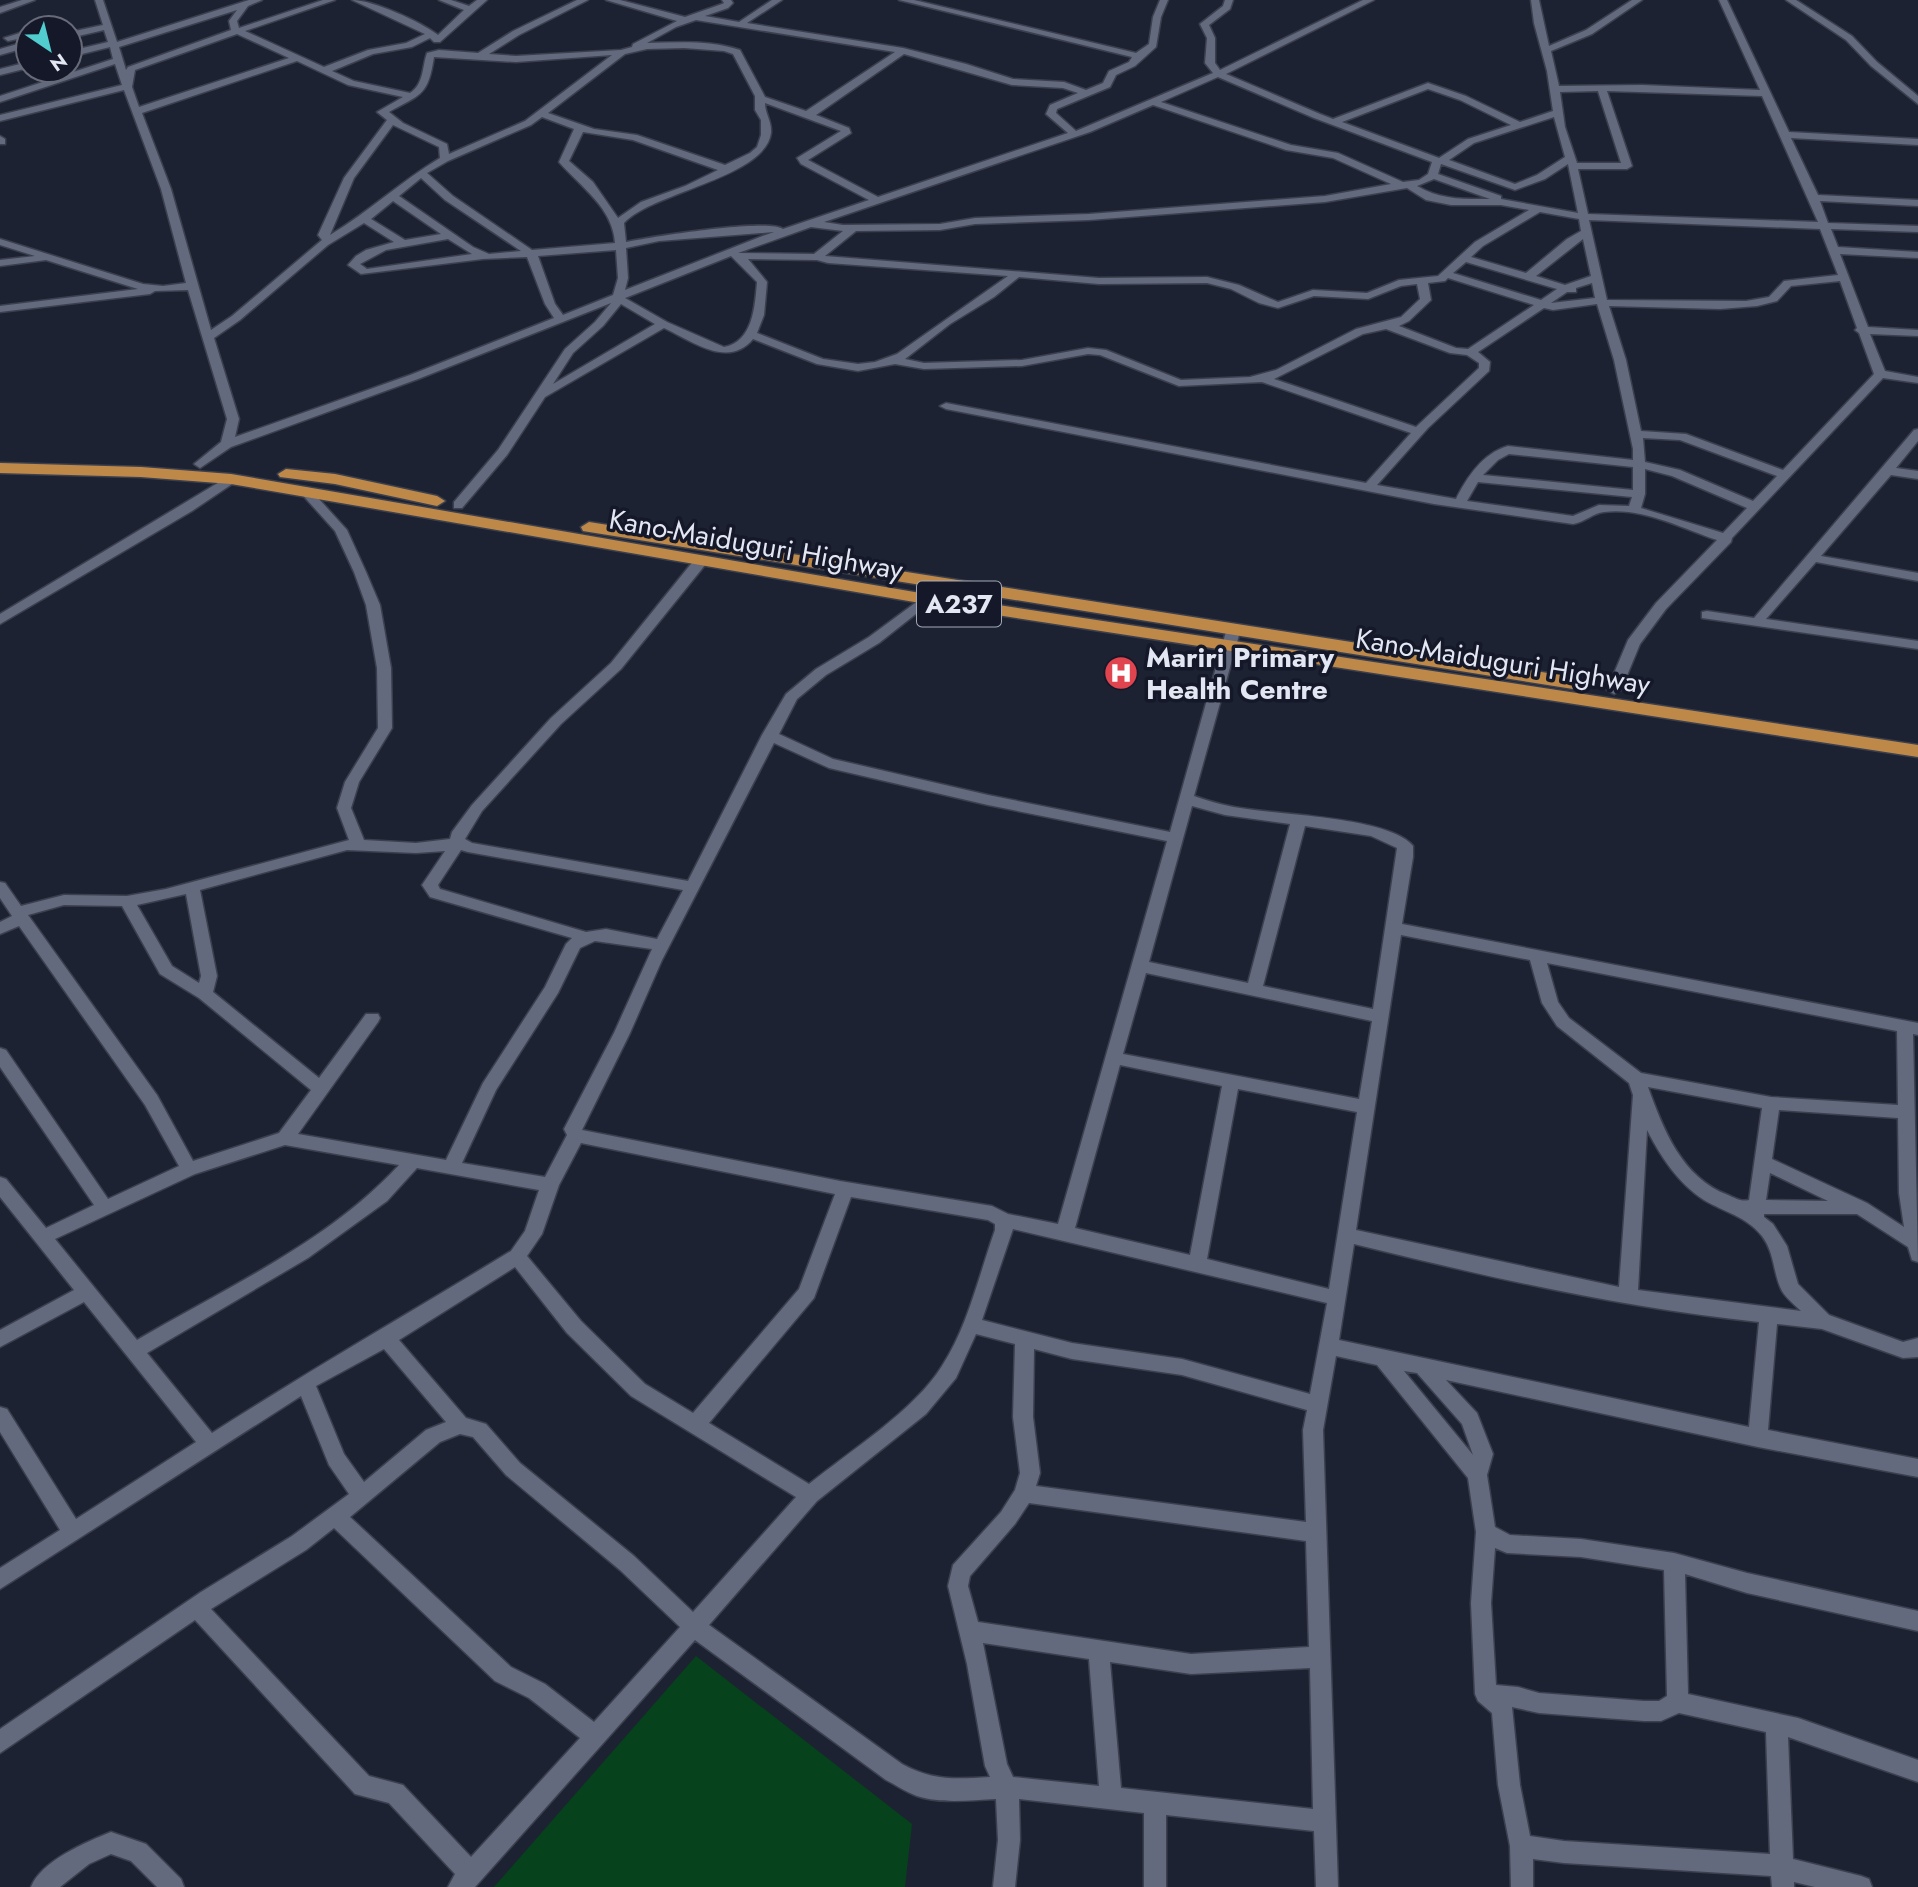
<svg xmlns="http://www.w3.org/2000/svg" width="1918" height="1887" font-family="Jost,sans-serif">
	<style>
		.green { fill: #06421b }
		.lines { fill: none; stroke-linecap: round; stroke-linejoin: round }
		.minor-casing { stroke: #3c404e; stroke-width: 3 }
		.highway-casing { stroke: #3c404e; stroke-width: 3 }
		.minor { fill: #636a7e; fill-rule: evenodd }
		.highway { fill: #be8948; fill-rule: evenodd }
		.labels { text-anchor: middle; stroke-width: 7; stroke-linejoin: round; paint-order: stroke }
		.shield { fill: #141828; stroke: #a5a9b6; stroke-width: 2 }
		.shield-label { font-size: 26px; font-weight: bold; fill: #e3e7f3 }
		.street-label { font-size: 28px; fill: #e3e7f3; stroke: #141828 }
		.poi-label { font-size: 28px; font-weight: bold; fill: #e3e7f3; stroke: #141828; text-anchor: start }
	</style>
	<rect width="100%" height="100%" fill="#1d2232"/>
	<path class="green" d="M696,1656L912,1824L905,1887H494Z"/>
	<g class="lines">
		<g class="minor-casing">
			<path id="minor" d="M22,0H35L0,13V7Z
				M95,0H103L117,42L249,0H262L248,6L237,21L239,28L323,0H335L245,31L324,67L368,50L406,43L425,34L352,0C373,0 421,22 438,35L464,10L439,0H451L469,6L477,0H487L440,42H434L430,38L412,47L373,54L332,71L354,81L410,93C424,84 422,67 427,53L439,50L478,53L513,31L577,0H588L519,35L489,54L516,56L621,50L632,47L633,44L677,21L606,0H620L685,17L722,4L724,3L722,0H731L733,3L728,8L705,16L739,22L772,0H782L747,23L903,48L966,64L1013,79L1064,82L1086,90L1103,83L1109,71L1129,62L1132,57L899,0H914L1136,53L1149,44L1153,17L1160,0H1168L1161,17L1156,47L1135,66L1116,75L1110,87L1057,109L1056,113L1076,131L1213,73L1205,63L1207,38L1200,24L1223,6L1225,0H1233L1230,9L1209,25L1215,38V63L1220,70L1363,0H1374L1226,74L1320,114L1333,119L1428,83L1466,96L1520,122L1553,111L1547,71L1534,23L1531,0H1539L1549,46L1586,30L1632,0H1642L1592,34L1551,51L1559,86L1642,85L1760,90L1719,0H1727L1789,132L1918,139V145L1791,138L1818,195L1918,200V206L1820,201L1828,223L1918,226V232L1831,229L1838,247L1918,252V258L1840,254L1868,327L1918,330V336L1870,334L1885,371L1918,377V383L1883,378L1732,538L1731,542L1666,609L1640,644L1621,690L1614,694L1607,690L1628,640L1656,603L1717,540C1681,528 1642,507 1604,512C1593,513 1585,522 1573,524L1434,504L946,409L940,406L946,403L1366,483L1411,433L1262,382L1179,386L1100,355L1088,354L1022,366L924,369L895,364L858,371L817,364L753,339C728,369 692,341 664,328L545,397L507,455L462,508H454V502L498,450L565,349L595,322L611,303L418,379L231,447L200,468L194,464L221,442L227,419L188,290L155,291L150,294L0,312V306L138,289L46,260L0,266V260L35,256L0,245V239L143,284L163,286L186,283L161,189L124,90L0,121V115L122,85L115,64L0,102V96L113,59L110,47L70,57V51L108,42L104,30L70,38V32L103,25ZM237,10L229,21L231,30L128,67L126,70L119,47ZM696,20L895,52L806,111L765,97L740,50C711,40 678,42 647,43L676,27ZM237,34L289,58L139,107L132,87L135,70ZM684,48L724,51L733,54L755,96V110L761,120V135L757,147L750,153L725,165L637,135L594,129L548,113L625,54L647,49ZM904,54L1012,85L1063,88L1078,93L1050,105L1046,114L1068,133L878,197L808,160L851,133L849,128L816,115ZM612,55L525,121L449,154L447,144L403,123L389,112C421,94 428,96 434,57L516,62ZM297,61L348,85L403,97L377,112L387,120L344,178L318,235L322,240L232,316L211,330L171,189L142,113ZM1218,77L1314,118L1432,162L1428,174L1419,180L1403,182L1338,153L1291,145L1161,102ZM1428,89L1460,100L1511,125L1468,139L1439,158L1342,122ZM1598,91L1621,163H1577L1565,127L1560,92ZM1607,91L1762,96L1818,222L1588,214L1578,169H1627L1632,166ZM765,103L841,131L797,158L801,164L869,200L783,229C768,218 650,237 626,242L624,223C652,192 765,178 771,133C772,121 765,114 765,103ZM1153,105L1286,150L1333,158L1391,184L1325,196L1089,214L975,218L940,224L843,225L824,222L1090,132ZM542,117L574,129L559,162C581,187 613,208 615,243L532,250L453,196L427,173L448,161L531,125ZM1554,117L1565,157L1537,175L1515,184L1449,160L1474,143ZM393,125L439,147L440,158C401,181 369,212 330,235L354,178ZM583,132L633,140L718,170L685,186L641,202L618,218L593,182L569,161ZM1441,164L1515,190L1545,179L1568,164L1578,213L1501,199V196L1438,174ZM421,178L445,200L521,251L489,254L473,247L399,196ZM1434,179L1490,199C1463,199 1441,200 1417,186ZM1407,188L1426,200L1451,205H1501L1529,210L1475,242L1438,276L1399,280L1367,293L1313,290L1278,302L1239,285L1207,277L1099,278L825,256L856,231L940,230L975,224L1089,220L1325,202ZM393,201L441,234L405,240L371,219ZM1540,212L1579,219L1581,231L1567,239L1526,273L1471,257L1483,246ZM1589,220L1820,229L1838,275L1784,281L1769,297L1746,301L1607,300ZM364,223L394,242L366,250L356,256L348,265L361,274L483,259L527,257L545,304L554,318L410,375L235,437L239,419L214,338L240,320L328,245ZM811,227L843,231L814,254L738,253ZM774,232L760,237L625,290L628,278L626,248L659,241ZM448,239L472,254L367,269L360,264L386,250ZM1583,239L1591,276L1565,285L1536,276ZM616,250L618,278L613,295L563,315L555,304L538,256ZM731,256L757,282C755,306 753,342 724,347L667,322L625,298ZM748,259L817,260L828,263L1008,276L897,354L875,362L858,364L823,359L757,333L764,315L767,282ZM1466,262L1557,289L1541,300L1453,273ZM1019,277L1099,284L1207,283L1231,289L1259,303L1278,308L1314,296L1368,299L1401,286L1417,284L1420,299L1401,317L1356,329L1276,370L1250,377L1181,380L1106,350L1088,348L1022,360L924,363L905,359L950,324L994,297ZM1448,278L1534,305L1468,349L1456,348L1399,326L1409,321L1431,300L1428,283L1445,281ZM1840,281L1857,328L1855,330L1859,333L1874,374L1783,470L1686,434L1641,431L1626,360L1609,306L1720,309L1757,306L1777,301L1791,286ZM1592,283L1595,298L1551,303L1567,292H1576V288ZM621,304L655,324L553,384L573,353L603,326ZM1597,304L1614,360L1633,449V460L1508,446C1483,453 1467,477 1456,499L1377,485L1428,428L1489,371L1490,362L1478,352L1544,308L1553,310ZM1386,329L1450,353L1467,355L1479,363V368L1416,427L1274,379L1363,334ZM1643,438L1680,440L1777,476L1753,501L1680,470L1645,462ZM1509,454L1633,467V490L1483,475L1498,460ZM1645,469L1672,476L1747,508L1723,533L1641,508L1645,494ZM1478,482L1632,497L1629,506L1599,505L1573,516L1467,501Z
				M1786,0H1796L1852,36L1877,62L1918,96V104L1871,66L1846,40Z
				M23,32L28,34V41L22,38L8,41L4,38Z
				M28,41V47L0,55V49Z
				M28,62V68L0,75V69Z
				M0,136L5,139V144H0Z
				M1918,429V441L1896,468L1918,471V479L1891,475L1821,556L1918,573V581L1816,562L1766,619L1918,641V649L1702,618V612L1707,611L1754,618L1914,430Z
				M231,475L235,476V482L192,511L0,624V614Z
				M305,487L309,488L347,530L366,572L380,605L391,668L392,728L359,782L351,808L364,840L416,843L450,839L452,832L472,805L551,718L611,663L695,559L700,558L706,562L705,565L621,669L561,724L482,811L465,839L472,843L688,881L762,735L786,694L816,669L869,637L926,595L933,599L931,602L879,643L826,675L797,699L779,734L833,759L988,795L1170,832L1227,628L1234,624L1241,628L1194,796C1211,802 1229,807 1247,809C1283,815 1391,818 1413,846V857L1402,924L1918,1023V1035L1913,1034L1918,1262L1912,1260L1908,1247L1857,1214H1764V1217L1773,1224L1787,1246L1798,1284L1829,1315L1903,1342L1918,1338V1357L1903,1358L1822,1329L1777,1324L1768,1430L1918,1459V1477L1758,1447L1446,1380L1477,1413L1493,1454L1487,1475L1495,1527L1510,1535L1581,1539L1674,1553L1747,1573L1918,1611V1631L1747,1593L1685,1574L1688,1694L1798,1718L1918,1760V1782L1788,1737L1793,1859L1861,1876L1869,1879L1872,1887H1815L1794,1882V1887H1772L1771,1876L1564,1863L1533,1859V1887H1511L1510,1846L1498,1785L1492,1713L1478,1701L1475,1694L1471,1603L1476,1532L1468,1478L1377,1365L1336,1356L1323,1430L1338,1887H1316L1314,1831L1166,1815V1887H1144V1813L1019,1799L1020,1840L1015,1887H993L998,1840L996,1799C971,1800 941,1804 917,1796C906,1792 896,1785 886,1780L695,1640L475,1887H448L455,1874L389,1803L355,1794L195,1620L0,1753V1729L201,1592L292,1536L349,1494L329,1465L301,1396L0,1589V1568L60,1530L0,1432V1407L7,1409L76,1519L196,1442L84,1302L0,1347V1330L74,1290L0,1197V1177L6,1179L46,1228L94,1205L0,1067V1048L6,1050L108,1199L179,1166L145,1105L19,926L0,934V922L12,916L0,898V882L5,883L21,906L64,895L127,896L166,889L349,840L337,808L345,782L378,728L377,668L366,605L354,572L335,531L299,491ZM774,743L829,768L988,805L1167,841L1058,1224L1008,1214L992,1206L840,1181L582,1130L630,1033L662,960ZM1192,806L1225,815L1290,824L1248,983L1149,962ZM1305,826L1371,836L1397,848L1373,1009L1263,986ZM347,850L416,853L445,851L422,885L430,897L572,938L566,944L545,987L483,1083L446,1160L298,1134L378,1022L380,1018L378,1014H366L319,1078L213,992L217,976L200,890ZM461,850L468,852L683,890L657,939L606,929L586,932L440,889L438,885ZM186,894L201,976L199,983L172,966L137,905ZM64,905L122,906L160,974L199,998L311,1090L279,1133L193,1161L157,1095L28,915ZM1401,935L1530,960L1542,1003L1557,1026L1629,1083L1633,1095L1619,1287L1356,1230ZM595,941L652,949L614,1033L564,1129L567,1135L545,1177L462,1163L496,1090L558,993L580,948ZM1547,963L1897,1031L1898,1105L1771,1097L1641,1073L1569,1018L1558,1002ZM1146,973L1372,1021L1359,1099L1123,1054ZM1120,1065L1222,1086L1190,1255L1075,1228ZM1648,1087L1762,1108L1749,1200C1741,1202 1735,1198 1728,1195C1682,1178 1663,1129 1648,1087ZM1238,1089L1357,1112L1329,1289L1207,1259ZM1779,1110L1898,1118L1899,1193L1904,1227L1867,1203L1772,1159ZM1647,1130C1661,1157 1678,1183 1704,1200C1724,1212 1746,1216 1762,1236C1775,1253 1773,1274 1782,1291C1787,1299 1795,1305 1801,1311L1638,1290ZM581,1143L835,1194L799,1289L693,1413L645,1384L581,1321L527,1256L542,1234L559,1185ZM285,1145L399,1165C328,1242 226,1288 137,1340L55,1239L195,1174ZM417,1168L539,1190L525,1231L511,1251C411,1312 310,1370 212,1433L147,1353L308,1258L387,1201ZM1770,1173L1828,1201L1766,1200ZM851,1197L988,1220L995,1224V1230C979,1275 968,1326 942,1366C915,1410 850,1451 809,1484L709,1423L814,1298ZM1013,1229L1327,1303L1310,1394L1182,1359L1072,1343L982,1320ZM1354,1244C1488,1277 1622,1308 1759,1322L1749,1427L1339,1340ZM515,1267L567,1333L631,1396L796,1497L693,1612L634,1556L520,1463L486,1424L466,1418L399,1340ZM976,1334L1015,1344L1013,1417L1020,1473L1015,1490L1001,1512L953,1565L948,1586L967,1664L985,1766L990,1777C955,1779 933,1781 902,1764L709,1625L817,1501L926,1414L956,1378ZM384,1349L446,1422L426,1430L364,1482L344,1454L316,1386ZM1034,1349L1072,1359L1182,1375L1307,1410L1303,1430L1306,1522L1036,1486L1040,1473L1033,1417ZM1404,1371L1417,1373L1462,1424L1473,1455ZM460,1434L473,1437L506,1475L620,1570L680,1627L594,1722L545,1684L511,1667L350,1517L440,1442ZM1029,1503L1306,1541L1309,1647L1191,1654L978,1622L968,1586L970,1576L1015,1524ZM334,1528L495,1681L529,1698L580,1738L471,1857L403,1785L369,1776L211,1609L306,1550ZM1495,1548L1507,1553L1581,1557L1664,1570L1667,1696L1659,1701H1644L1539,1693L1518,1687L1496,1685L1491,1603ZM983,1643L1089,1659L1099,1786L1013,1777L1007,1764ZM1110,1662L1191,1674L1310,1668L1313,1809L1121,1788ZM1512,1707L1539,1713L1644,1721H1661L1679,1713L1766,1732L1770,1854L1564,1841L1530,1836L1520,1785Z
				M111,1832L146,1844L181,1879L184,1887H157L131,1861L111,1854L89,1864L60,1887H31C41,1861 86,1842 111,1832Z"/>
		</g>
		<g class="highway-casing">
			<path id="highway" d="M0,463L141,467L231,474L926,594L1918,745V757L926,604L231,484L141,477L0,473Z
				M286,469L335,474L437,496L445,501L437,506L335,484L280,477L278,474Z
				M589,522L1573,677L1582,683L1573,689L583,531L581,527Z"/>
		</g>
		<use href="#minor" class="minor"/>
		<use href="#highway" class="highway"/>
	</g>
	<defs>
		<g id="hospital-disc" transform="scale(1.75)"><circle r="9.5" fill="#e0444e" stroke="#141828"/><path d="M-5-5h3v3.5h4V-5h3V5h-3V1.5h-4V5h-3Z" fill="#fff"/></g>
	</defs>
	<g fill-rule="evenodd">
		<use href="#hospital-disc" x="1121" y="673"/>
	</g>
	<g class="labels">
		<rect class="shield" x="917" y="581.5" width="84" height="45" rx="5"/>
		<g class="shield-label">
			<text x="959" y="613">A237</text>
		</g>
		<g class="street-label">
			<text transform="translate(756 544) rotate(10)" y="10">Kano-Maiduguri Highway</text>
			<text transform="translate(1503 661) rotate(9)" y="10">Kano-Maiduguri Highway</text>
		</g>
		<g class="poi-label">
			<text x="1146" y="667">Mariri Primary<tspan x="1146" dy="32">Health Centre</tspan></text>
		</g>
	</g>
	<g transform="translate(49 49) rotate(145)"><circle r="33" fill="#141828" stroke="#676b79" stroke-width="2"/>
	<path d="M0-5L12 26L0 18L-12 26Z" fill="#52cdcf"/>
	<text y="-10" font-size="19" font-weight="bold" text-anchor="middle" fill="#e3e7f3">N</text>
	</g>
</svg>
